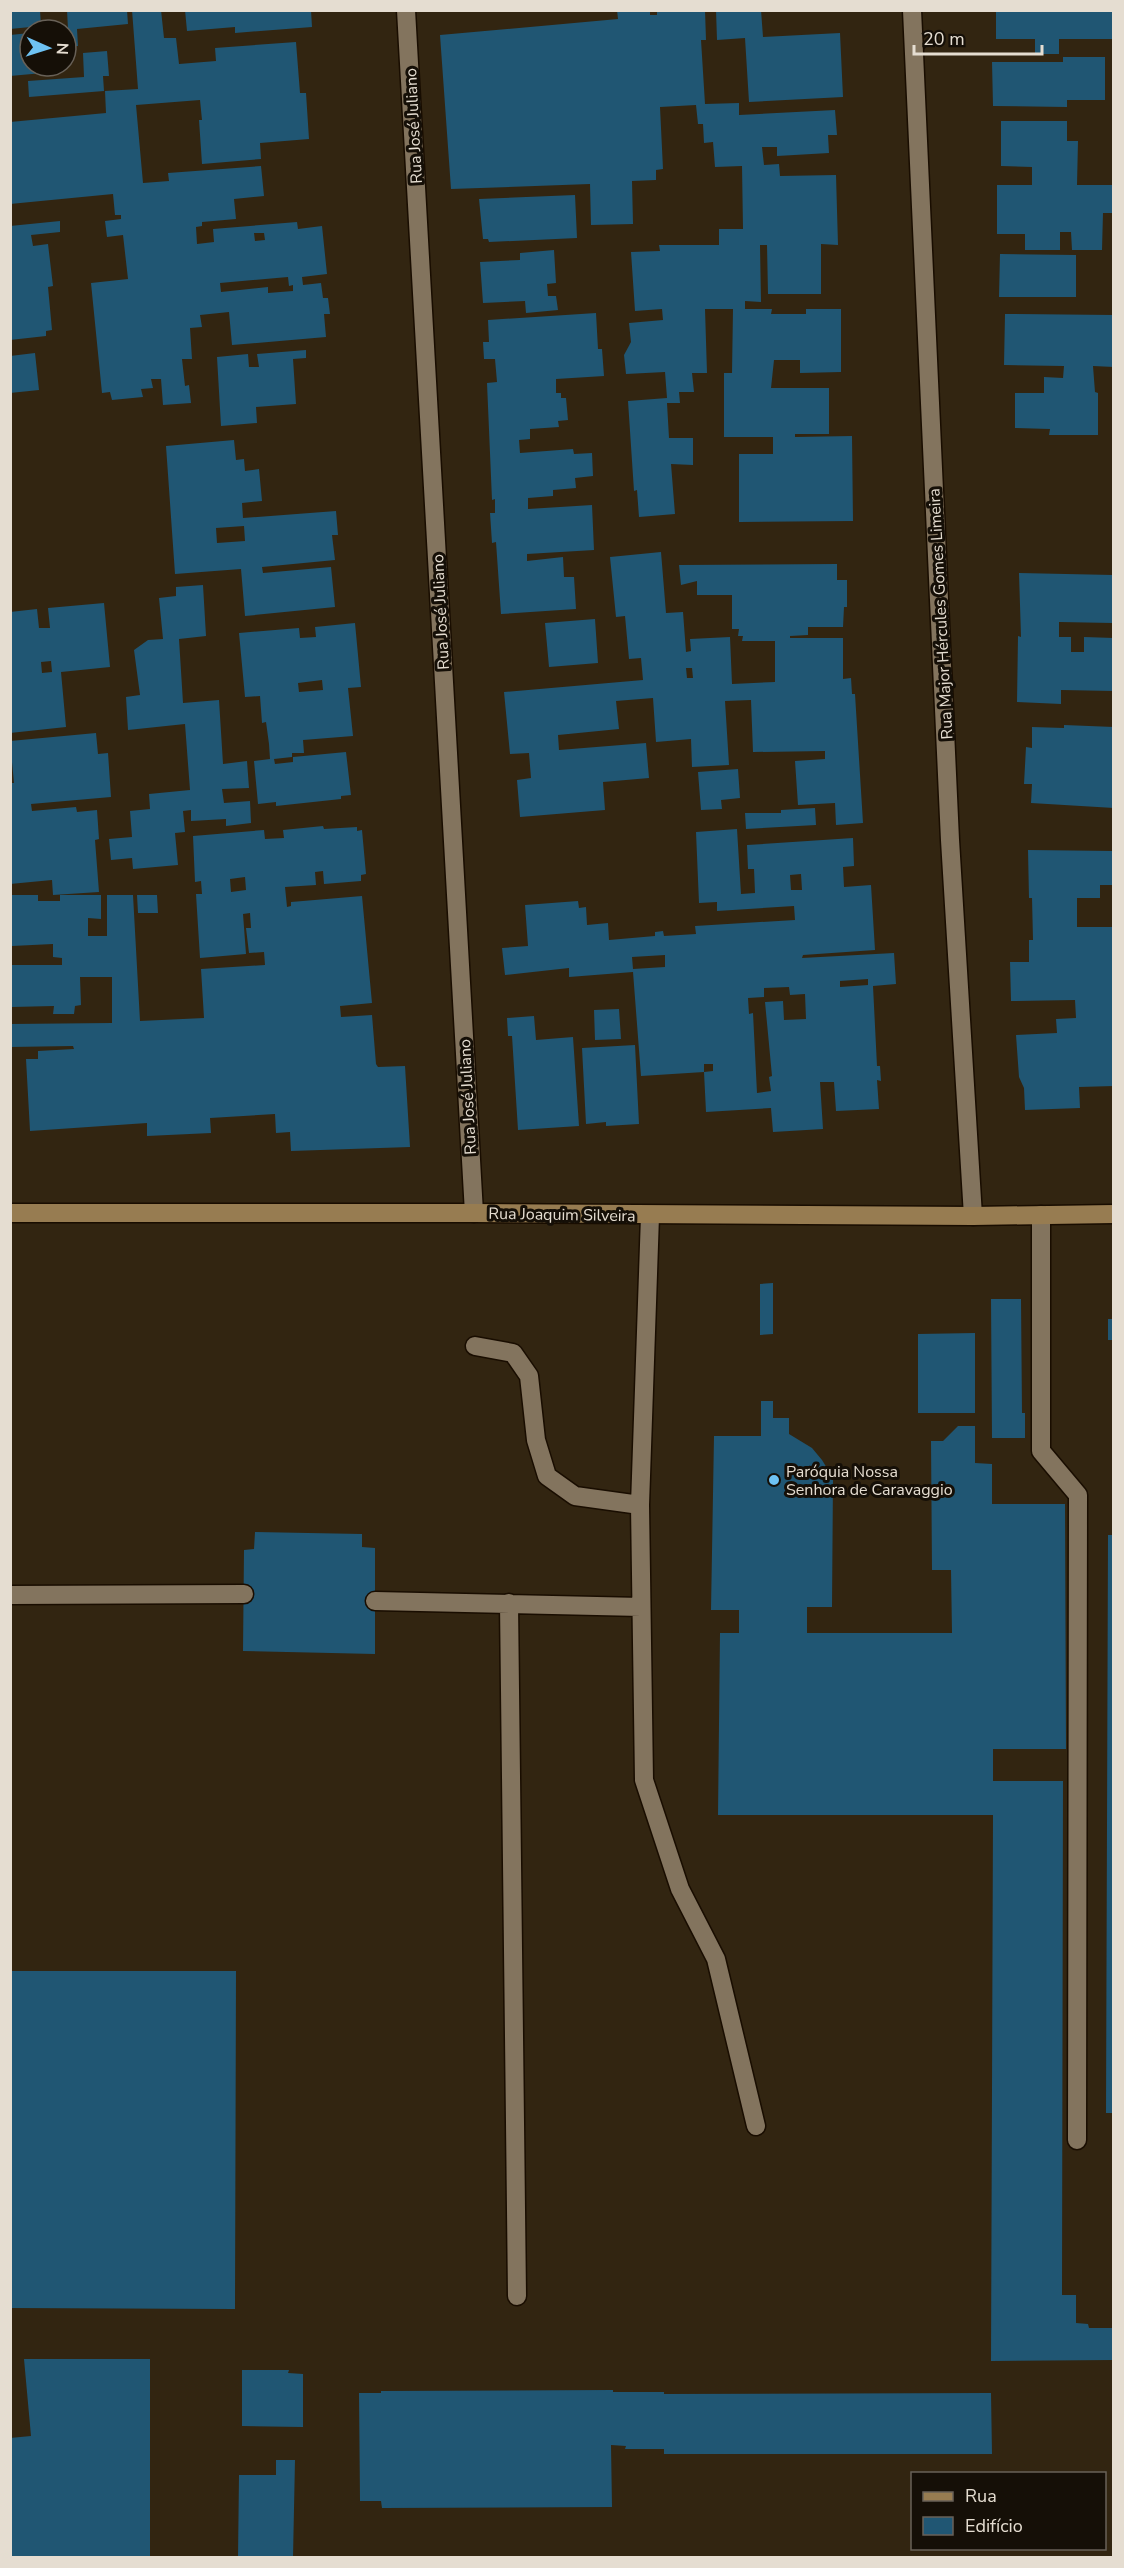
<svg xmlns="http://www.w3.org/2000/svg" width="1124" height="2568" font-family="'Nunito Sans',sans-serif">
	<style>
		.building { fill: #205673; fill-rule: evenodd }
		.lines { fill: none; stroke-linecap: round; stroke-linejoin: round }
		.lane-casing { stroke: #190d00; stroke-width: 21 }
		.street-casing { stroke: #190d00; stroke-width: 21 }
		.secondary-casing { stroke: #190d00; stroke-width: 21 }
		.lane { stroke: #83745e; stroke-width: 18 }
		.street { stroke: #83745e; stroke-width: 18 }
		.secondary { stroke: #977c51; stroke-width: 18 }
		.poi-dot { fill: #6ec2f3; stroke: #150f07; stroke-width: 2 }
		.labels { text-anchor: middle; stroke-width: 6; stroke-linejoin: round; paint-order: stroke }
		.street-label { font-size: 16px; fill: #e5ddd1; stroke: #150f07 }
		.poi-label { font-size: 16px; fill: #e5ddd1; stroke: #150f07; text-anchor: start }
	</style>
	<rect width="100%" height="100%" fill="#322511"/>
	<path class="building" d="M10,10H40L41,26L10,29Z
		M67,10H127L128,24L77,29L78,46L66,47V30L68,29Z
		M132,10H161L164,38H176L179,64L216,61L215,48L296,42L300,93H306L309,139L260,143L261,159L202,164L199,120H202L200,100L136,105L143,183L169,181L168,173L261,166L264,196L234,199L236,219L202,222V226L196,227L197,244L214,242L213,229L297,222L298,229L322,226L327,274L302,277L303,285L321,283L323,298H328L330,314H324L326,337L232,345L229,312L200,315L202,327L190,328L192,359H182L185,386L189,385L191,403L163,405L161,379H151L153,388L141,389L143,397L112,400L110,392L102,393L91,283L128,279L123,235L107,237L105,221L121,219V215H115L113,194L10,204V122L106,113L105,91L138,89ZM254,233H264L265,240L255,241ZM288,277L289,286L293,285V291L268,293V287L221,292L220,283Z
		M185,10H311L312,27L235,33V27L187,31Z
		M617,10H650V15H657V10H705L706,40H701L705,104L739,103V115L835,110L837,135H828L829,153L777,156V147H762L764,165L779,164L780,176L836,175L838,245L821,244V294H768L767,245H760L761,302L745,301V309H772L771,314H806V309H841V372L800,373V360H774L771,388H829V434H795V437L852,436L853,521L739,522V454H773V437H724V373H732L733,309H705L707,373H692L694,392H679L680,403H667L669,438H693V465L671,464L675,514L639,517L637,490L634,491L628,401L667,398L665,372L626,374L624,355L631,342L629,323L663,320L662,309L635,311L631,252L660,251L659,245H719V229H743L742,166L715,167L713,142L704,143L703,124H698L696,105L660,107L663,169L656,170V180L632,181L633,224L591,225L590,184L451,189L440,35L618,19Z
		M716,10H761L763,37L840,33L843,97L749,102L745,38L717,40Z
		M996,10H1114V39H1059V54H1035V39H996Z
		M30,33V66H65V71L10,76V35Z
		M107,51L109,76H103L104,91L29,97L28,81L84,77L83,53Z
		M1063,57H1105V100H1067V107L993,106L992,62H1063Z
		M1001,121H1067V141H1078L1077,185H1114V213H1103L1102,250H1072L1071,232H1060V250H1025V234H997V185H1032V167L1001,166Z
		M575,195L577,238L489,242L488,239H483L479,199Z
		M60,221V232L31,235L33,246L48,244L53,286L48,287L52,330L46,331V336L10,340V226Z
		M554,250L556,283L547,284L548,296H556L558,310L526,313L525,301L483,303L480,262L520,260V253Z
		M1000,254L1076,255V297H999Z
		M596,313L598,349H602L604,376L556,379V393H561V398H566L568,420L558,421L559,427L530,429V439L519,440L520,453L573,449L574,454L592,453L593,476L575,478L576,488L553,490V496L528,498V509L592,505L594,550L527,554V561L563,557L564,577H574L576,609L501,614L496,542L492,543L490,513H495V499L492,500L487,383L497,382L495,359H484L483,342H489L488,320Z
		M1005,314L1114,315V367L1093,366L1095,392L1098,393V435H1049L1050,429L1015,428V393H1044V377L1063,378L1064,366L1004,365Z
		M306,350V358L293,359L296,404L256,407L257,423L221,426L217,357L248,354L249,367H259L257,354Z
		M35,353L39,390L10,393V356Z
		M234,440L236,460L244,459L245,471L259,469L262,501L242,503L243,518L336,511L338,535H332L335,560L262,567L263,573L331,567L335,607L245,616L241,569L175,574L166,446ZM244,526L245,541L217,543L216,528Z
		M661,552L666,613L683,612L686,652L691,651L690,639L730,637L732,684L775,682V641H742L743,636H738L739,629H732V595H697V581L681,585L679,565L837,564V580H847V607H844L843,627H808V635L790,636V638H843V679L851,678L852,694H855L863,823L836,825L835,803L798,805L795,761L825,759V751L753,752L751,700L725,701L729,765L692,767L691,739L656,742L653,698L616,701L619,729L558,735L559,750L646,743L649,778L603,782L605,810L520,817L517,780L531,778L529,753L510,754L504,692L643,680L641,658L629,659L625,616L616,617L610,557ZM686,668H692L693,678H687Z
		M1019,573L1113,575V623L1059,622V637H1071V652H1084V637L1114,638V691L1061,690V704L1017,702L1018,636L1021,637Z
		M203,585L206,636L179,639L183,703L219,700L223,764L247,761L249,788L222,789L224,803L250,801L251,823L226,826V819L191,821V810L183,811L185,832L175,833L178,865L133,869L132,858L111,860L109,839L132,837L130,811L150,809L149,794L190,790L185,724L128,730L126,697L140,695L134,650L148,640L163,639L159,598L176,596V587Z
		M104,603L110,667L61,672L66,727L10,733V612L37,609L39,628H50L48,608ZM51,661L52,672L42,673L41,662Z
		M595,619L598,663L549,667L545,623Z
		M355,623L361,687L348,688L353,736L303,740L304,753H292V757L274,759L275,764L293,762V757L346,752L351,795L341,796V799L276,806V802L258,804L254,761L270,759L269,744L266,722L262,723L260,696L245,697L239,633L299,628L300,638L316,637L315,627ZM322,680L323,690L299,692L298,683Z
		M1064,725L1114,727V808L1031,803L1032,784H1024L1026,747L1032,748V727L1064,728Z
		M96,733L98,754L108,753L111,797L31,804L32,811L76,807L77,812L97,810L99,839L95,840L99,892L53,895L52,880L10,884V783H14L10,741Z
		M738,769L740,798L721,800L722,809L701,810L698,772Z
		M815,808L816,825L746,829L745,813H781V810Z
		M323,826L324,829L357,827V831L362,830L366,874L361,875V881L324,884L323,871L315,872L316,885L285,887L287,907L291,906V902L362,896L372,1003L340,1006L341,1017L372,1015L376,1064L378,1067L405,1066L410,1147L291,1151L290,1132L276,1133L275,1114L210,1118L211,1133L147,1136V1123L30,1131L26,1059H38V1051L74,1049L73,1046L10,1047V1024L112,1023V977H80L81,1005L75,1006L74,1014H53L54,1006L12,1007V965H62V958L53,957V944L12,946L10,895H38V901H60V895H101V919L88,918V936H107V895H133L140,1021L204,1018L201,969L265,965L264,952L249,953L246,928H251L250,913L243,914L246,954L200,958L196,894H202L201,881L195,882L193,836L264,830L265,839L284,838L283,830ZM245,877L246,890L231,892L230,879Z
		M737,829L741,894L755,893L754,869H748L747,845L853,838L854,866L843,867L844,887L871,885L875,950L803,955L802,958L894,953L896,984L873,986L877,1066H880L881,1081L877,1080L879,1109L836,1111L834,1082H820L823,1129L773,1132L771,1108L706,1112L704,1072L713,1071V1064H704V1072L641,1076L633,972L569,977V968L505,975L502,948L528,946L525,905L578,901L579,908L586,907L587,925L608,923L609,940L655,936V932L663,931L664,936L696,934L695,926L795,920L794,906L717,911V902L699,903L696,832ZM801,874L802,890H791L790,875ZM665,955V967L633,969L632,957ZM868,979V985L840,987V981ZM789,987L790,995L805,994L806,1019L784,1020L783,1001L765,1002L772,1076L769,1077L771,1091L757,1093L753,1013L749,1014L748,998L764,997V988Z
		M1028,850L1114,851V885H1100V898H1077V927H1114V1086L1079,1087L1080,1108L1025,1110L1024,1088L1019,1077L1016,1035L1057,1033L1056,1019L1076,1018L1075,1000L1011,1001L1010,962H1029V940H1033L1032,898H1029Z
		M137,895H157L158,913H138Z
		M619,1009L621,1039L595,1040L594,1010Z
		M534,1016L536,1040L573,1037L579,1126L518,1130L512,1036H508L507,1018Z
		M635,1045L639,1124L606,1126V1122L586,1124L582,1048Z
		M773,1283V1334L760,1335V1284Z
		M991,1299H1021L1022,1413H1025V1438H992Z
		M1108,1319H1114V1340H1108Z
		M975,1333V1413H918V1334Z
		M761,1401H773V1418H789V1434L812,1448L822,1460L833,1478L832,1607H807V1633H952L951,1570H932L931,1441H943L958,1426H975V1463L992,1464V1504H1065L1066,1749H993V1781H1063L1062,2295H1076V2323L1088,2324L1089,2328H1114V2360L991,2361L993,1815H718L720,1633H739V1610H711L714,1436H761Z
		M255,1532L362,1534V1547L375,1548V1654L243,1651L244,1550L254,1549Z
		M1108,1535H1114V2113H1106Z
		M10,1971H236L235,2309L10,2308Z
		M24,2359H150V2558H10V2438L31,2436Z
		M242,2370H289L288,2373L303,2374V2427L242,2426Z
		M613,2390V2392H664V2394L991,2393L992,2454H664V2449H625L626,2446L611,2445L612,2507L382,2508L381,2501H360L359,2393H381V2391Z
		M276,2460H295L293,2558H238L239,2475H276Z"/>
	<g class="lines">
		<g class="lane-casing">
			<path id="lane" d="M1041,1215V1451L1078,1495L1077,2140
				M650,1216L640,1505L644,1780L680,1889L716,1959L756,2126
				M475,1346L513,1353L529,1376L536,1440L547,1476L575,1496L640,1505
				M10,1595L244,1594
				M375,1601L641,1607
				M509,1603L517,2296"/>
		</g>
		<g class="street-casing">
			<path id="street" d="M406,10L474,1213
				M912,10L950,840L973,1216"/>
		</g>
		<g class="secondary-casing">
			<path id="secondary" d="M10,1213H474L973,1216L1114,1214"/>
		</g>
		<use href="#lane" class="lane"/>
		<use href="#street" class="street"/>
		<use href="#secondary" class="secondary"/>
	</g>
	<circle class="poi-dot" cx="774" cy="1480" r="6"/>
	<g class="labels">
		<g class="street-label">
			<text transform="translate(413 126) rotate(-93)" y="6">Rua José Juliano</text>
			<text transform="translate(440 612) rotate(-93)" y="6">Rua José Juliano</text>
			<text transform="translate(940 614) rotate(-93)" y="6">Rua Major Hércules Gomes Limeira</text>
			<text transform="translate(467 1097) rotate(-93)" y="6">Rua José Juliano</text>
			<text transform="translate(562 1214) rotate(1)" y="6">Rua Joaquim Silveira</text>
		</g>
		<g class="poi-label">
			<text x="786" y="1477">Paróquia Nossa<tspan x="786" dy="18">Senhora de Caravaggio</tspan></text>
		</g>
	</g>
	<rect width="1124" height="2568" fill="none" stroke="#e5ddd1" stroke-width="24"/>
	<rect x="911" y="2472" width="195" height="78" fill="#150f07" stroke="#686158" stroke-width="1.5"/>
	<rect x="923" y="2492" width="30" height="9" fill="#977c51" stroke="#686158" stroke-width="1.5"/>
	<text x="965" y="2502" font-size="18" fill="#e5ddd1">Rua</text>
	<rect x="923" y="2517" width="30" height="18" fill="#205673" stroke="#686158" stroke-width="1.5"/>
	<text x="965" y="2532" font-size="18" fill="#e5ddd1">Edifício</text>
	<g transform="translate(48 48) rotate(93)"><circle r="28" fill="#150f07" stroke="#686158" stroke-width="1.5"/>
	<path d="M0-4.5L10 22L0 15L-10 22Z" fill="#6ec2f3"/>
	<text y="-9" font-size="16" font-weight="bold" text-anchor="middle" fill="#e5ddd1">N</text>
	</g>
	<path d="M914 45v9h128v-9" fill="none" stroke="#e5ddd1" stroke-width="3"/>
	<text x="923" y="45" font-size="18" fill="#e5ddd1" stroke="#150f07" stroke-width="4.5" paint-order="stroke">20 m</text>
</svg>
